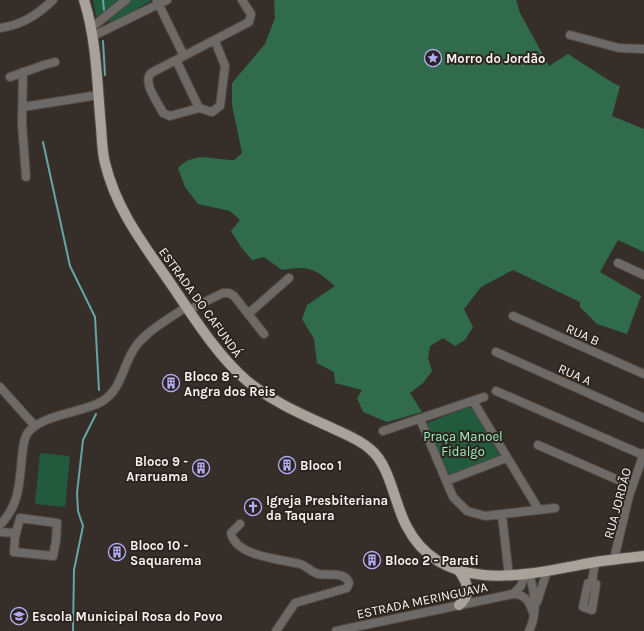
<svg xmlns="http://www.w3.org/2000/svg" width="644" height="631" font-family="Karla,sans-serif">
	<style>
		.green { fill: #225a3d }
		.forest { fill: #306c4c }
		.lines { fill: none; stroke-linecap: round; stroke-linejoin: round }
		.stream { stroke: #66a5a4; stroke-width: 2 }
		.minor-casing { stroke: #514a45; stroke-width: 10 }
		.major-casing { stroke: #514a45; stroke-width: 12 }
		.minor { stroke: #6d6966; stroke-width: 8 }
		.major { stroke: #a9a29b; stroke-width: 10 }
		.labels { text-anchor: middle; stroke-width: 4; stroke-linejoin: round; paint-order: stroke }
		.poi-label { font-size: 13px; font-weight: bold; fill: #f8f3ef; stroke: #2c251f; text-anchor: start }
		.street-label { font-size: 13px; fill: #f8f3ef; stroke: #2c251f }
		.park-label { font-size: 13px; fill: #98f1be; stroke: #2c251f }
	</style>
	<rect width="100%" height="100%" fill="#362f29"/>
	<path class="green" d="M93,0H152L113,23L96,15Z
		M468,407L473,409L500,456L498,459L448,477L427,423Z
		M40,453L70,456L65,507L35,504Z"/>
	<path class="forest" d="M274,0H516L520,13L549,66L568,54L613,83L620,86L612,116L644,129V252L618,240L600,272L641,296L627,334L597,324L580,307V302L513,270L481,287L464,309L473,327L465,340L455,346L443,338L430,346L428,358L432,371L423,383L410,393L422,412L387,422L363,412L357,398L362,390L335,383L334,372L317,363L314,339L302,319L307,305L335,286C316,269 308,265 282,270L264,257L252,260L241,247L231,231L240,220L230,211L198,204L185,187L178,168C196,150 212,160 234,160L242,153L232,105V83L265,44L275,18Z"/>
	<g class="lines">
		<path class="stream" d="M103,0L104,10
			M103,41L105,75
			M43,142L70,266L95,317L99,390
			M73,631L74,570L83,526L78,511L77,493L83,440L96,414"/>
		<g class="minor-casing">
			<path id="minor" d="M157,1L184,56
				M0,28C22,25 37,15 53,0
				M91,28L126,0
				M570,35L619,48L644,49
				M93,36L167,0
				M215,41L225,66L220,106L212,112L199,108L170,116L163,113C158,102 142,83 151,73L249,22L251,14L242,0
				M176,60L199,108
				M23,72L22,123L26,177
				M10,77L44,65L55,62
				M23,107L98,95
				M618,263L644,275
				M188,310L223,293H229L234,296L264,334
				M248,314L289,278
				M513,316L644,374
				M496,352L644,418
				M0,387L34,425
				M496,391L643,455
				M473,401L539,510
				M420,419L453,497L467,511L485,516L555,508
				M383,431L484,397
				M538,445L632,486
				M446,481L506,458
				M502,515L509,576
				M20,518L57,523L56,541L53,556L14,552L15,537Z
				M240,524L231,533C236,557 281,559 300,564C307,566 312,573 319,574C329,576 345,571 349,583L347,588L295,603L276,631
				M0,525C20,504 19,484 22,457C23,449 23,441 27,434C39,415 81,413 101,402C123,389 122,365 136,346C148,330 169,319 186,307
				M0,532L16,533
				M614,559L629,496L644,453
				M529,574C535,592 538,613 529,631
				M592,582L596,584L592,610L583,607L588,583Z
				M592,582L595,562
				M513,594L521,586L525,574
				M537,602L547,571
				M336,631L513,594C525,594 530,602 533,613"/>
		</g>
		<g class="major-casing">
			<path id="major" d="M84,0C97,41 97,85 101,127C102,139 102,152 105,163C117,212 145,246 173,287C194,318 218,356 246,380C271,401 301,414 330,427C344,434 359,439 370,449C391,466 394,504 407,527C443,596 528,575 590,563C607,560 626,558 644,556
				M459,605C472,594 468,583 459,571"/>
		</g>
		<use href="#minor" class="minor"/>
		<use href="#major" class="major"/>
	</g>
	<defs>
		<g id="sight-ring" transform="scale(0.9)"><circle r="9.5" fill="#2c251f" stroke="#b3adf9" stroke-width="1.5"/><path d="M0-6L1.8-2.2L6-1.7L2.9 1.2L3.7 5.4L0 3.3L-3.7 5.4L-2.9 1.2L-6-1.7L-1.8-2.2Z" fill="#b3adf9"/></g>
		<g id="building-ring" transform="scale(0.9)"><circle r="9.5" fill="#2c251f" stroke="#b3adf9" stroke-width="1.5"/><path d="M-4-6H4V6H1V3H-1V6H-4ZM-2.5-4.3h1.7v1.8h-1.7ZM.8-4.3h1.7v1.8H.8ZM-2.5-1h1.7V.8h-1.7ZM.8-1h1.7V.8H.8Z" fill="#b3adf9"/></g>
		<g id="church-ring" transform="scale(0.9)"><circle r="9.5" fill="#2c251f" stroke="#b3adf9" stroke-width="1.5"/><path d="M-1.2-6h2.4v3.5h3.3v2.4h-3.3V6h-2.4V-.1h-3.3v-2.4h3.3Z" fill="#b3adf9"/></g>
		<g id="school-ring" transform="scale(0.9)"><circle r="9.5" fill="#2c251f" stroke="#b3adf9" stroke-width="1.5"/><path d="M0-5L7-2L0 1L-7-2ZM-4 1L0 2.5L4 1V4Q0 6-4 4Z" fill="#b3adf9"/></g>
	</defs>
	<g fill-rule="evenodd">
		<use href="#sight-ring" x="433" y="58"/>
		<use href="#building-ring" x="171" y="383"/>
		<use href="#building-ring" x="287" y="465"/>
		<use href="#building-ring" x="201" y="468"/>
		<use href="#church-ring" x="253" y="507"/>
		<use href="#building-ring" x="117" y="552"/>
		<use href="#building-ring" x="372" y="560"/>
		<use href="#school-ring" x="19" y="616"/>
	</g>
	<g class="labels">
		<g class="poi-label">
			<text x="446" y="63">Morro do Jordão</text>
			<text x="184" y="381">Bloco 8 -<tspan x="184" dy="15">Angra dos Reis</tspan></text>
			<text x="188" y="466" text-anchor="end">Bloco 9 -<tspan x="188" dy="15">Araruama</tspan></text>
			<text x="300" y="470">Bloco 1</text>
			<text x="266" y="505">Igreja Presbiteriana<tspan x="266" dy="15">da Taquara</tspan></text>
			<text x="130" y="550">Bloco 10 -<tspan x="130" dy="15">Saquarema</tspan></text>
			<text x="385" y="565">Bloco 2 - Parati</text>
			<text x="32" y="621">Escola Municipal Rosa do Povo</text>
		</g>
		<g class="street-label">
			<text transform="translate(201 302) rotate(54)" y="5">ESTRADA DO CAFUNDÁ</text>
			<text transform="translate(583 334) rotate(24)" y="5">RUA B</text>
			<text transform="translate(575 374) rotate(24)" y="5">RUA A</text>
			<text transform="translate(617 503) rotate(-75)" y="5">RUA JORDÃO</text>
			<text transform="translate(422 600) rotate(-12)" y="5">ESTRADA MERINGUAVA</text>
		</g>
		<g class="park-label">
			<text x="463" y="441">Praça Manoel<tspan x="463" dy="15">Fidalgo</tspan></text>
		</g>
	</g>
</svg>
